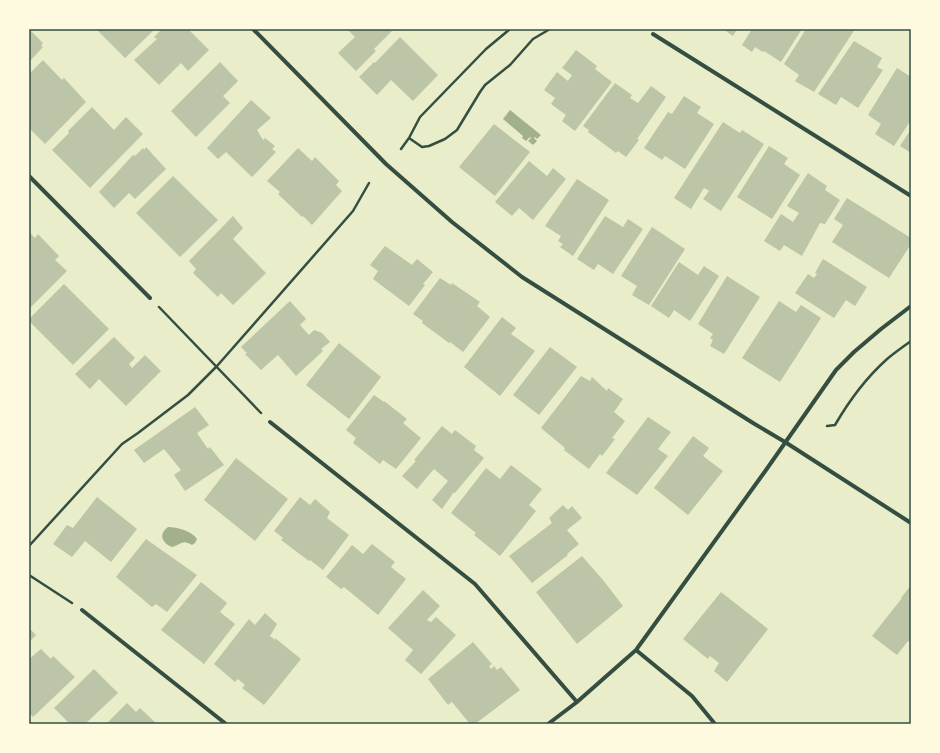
<svg xmlns="http://www.w3.org/2000/svg" width="940" height="753" font-family="'Titillium Web',sans-serif">
	<style>
		.water { fill: #a3b18a }
		.building { fill: #bcc5a7 }
		.lines { fill: none; stroke-linecap: round; stroke-linejoin: round }
		.path { stroke: #344e41; stroke-width: 2.5 }
		.minor { stroke: #344e41; stroke-width: 4 }
		.neatline { fill: none; stroke: #344e41; stroke-width: 1.5 }
	</style>
	<rect width="100%" height="100%" fill="#e9edc9"/>
	<path class="water" d="M510,110L541,135L537,139L535,137L534,138L537,141L533,145L528,141L531,138L530,137L526,141L522,138L523,136L503,119Z
		M168,527C177,527 192,531 197,539L195,543L192,545C182,539 182,544 172,547C162,543 158,534 168,527Z"/>
	<path class="building" d="M29,29L43,43L41,46L43,47L29,62Z
		M96,29H155L125,58Z
		M162,29H188L209,50L188,71L181,63L159,85L134,60L157,39L154,37Z
		M347,29H394L374,49L376,51L356,71L338,53L355,37Z
		M723,29H737L733,36Z
		M752,29H802L781,62L764,51L763,52L755,47L752,52L742,45Z
		M806,29H855L814,92L795,81L799,75L784,64Z
		M400,37L438,75L413,101L391,80L377,95L359,77L374,62L375,63Z
		M854,41L882,58L877,67L883,70L858,108L841,97L836,105L818,94Z
		M576,50L597,66L595,69L612,82L575,131L562,121L566,115L551,104L555,98L544,90L557,72L568,81L572,75L562,68Z
		M43,60L62,80L64,78L86,102L45,144L29,128V74Z
		M220,62L238,81L223,96L230,103L196,137L171,111Z
		M897,68L911,77V120L894,146L875,134L881,124L868,115Z
		M615,83L632,95L630,98L638,103L651,86L666,97L637,139L639,140L626,157L618,151L616,153L588,132L589,130L583,126Z
		M684,96L701,107L697,113L714,124L685,169L665,156L662,160L644,148L668,112L672,114Z
		M251,100L271,118L257,130L263,140L265,138L275,146L272,149L276,152L252,177L226,152L218,159L207,148Z
		M92,107L114,130L126,117L143,134L90,188L52,150L69,133L68,131Z
		M723,122L740,133L742,130L764,144L721,211L703,199L709,191L704,188L691,209L674,198Z
		M494,124L530,152L495,196L459,167Z
		M911,129V153L900,146Z
		M769,146L788,158L784,164L800,175L772,219L737,197Z
		M146,147L166,169L135,199L129,193L114,208L99,192L133,155L135,156L143,148L144,150Z
		M298,148L312,161L315,157L339,181L336,185L342,191L312,225L303,216L302,217L278,194L280,192L267,181Z
		M529,161L547,176L553,168L566,179L533,220L519,208L512,216L495,202Z
		M808,173L827,186L825,190L840,200L825,224L820,223L802,256L784,245L780,251L764,241L781,214L793,222L799,213L787,206Z
		M173,176L218,220L180,257L136,213Z
		M577,179L609,200L573,256L560,247L563,244L558,241L561,236L545,226Z
		M847,198L911,238V244L889,278L832,242L843,225L834,219Z
		M233,216L243,228L233,239L266,273L233,305L221,293L218,297L193,273L196,269L189,261Z
		M605,216L623,227L628,219L643,229L613,274L598,264L594,270L577,259Z
		M652,227L685,249L649,305L632,295L637,286L621,276Z
		M29,232L35,238L38,234L59,256L55,260L67,271L29,309Z
		M385,246L412,265L417,259L433,272L423,284L425,285L409,306L373,279L378,271L370,265Z
		M823,259L867,287L855,306L846,300L834,318L795,293L808,274L814,278L817,274L815,273Z
		M679,262L698,275L704,266L719,276L690,321L674,310L669,318L651,306Z
		M727,276L760,297L724,354L710,346L713,340L710,338L713,334L698,324Z
		M440,278L451,285L452,283L480,302L477,306L490,317L463,352L450,342L449,343L422,323L423,321L413,314Z
		M64,284L109,329L73,365L29,321V319Z
		M290,301L306,319L300,325L309,335L314,330L322,333L330,342L321,349L323,351L296,376L278,355L261,370L245,354L247,353L241,347Z
		M779,301L796,312L801,305L821,318L780,382L742,358Z
		M502,317L516,328L511,334L535,351L500,396L464,367Z
		M114,337L135,358L129,364L132,368L145,355L161,371L126,406L99,379L90,389L75,374Z
		M339,343L381,377L349,419L306,385Z
		M550,347L577,367L539,415L513,395Z
		M581,376L590,381L592,377L607,391L608,388L623,399L614,412L625,421L612,438L615,439L602,456L600,454L589,469L564,450L565,448L541,428Z
		M374,395L384,402V401L407,419L403,423L421,438L396,469L383,460L380,464L353,443L356,438L346,430Z
		M195,407L209,425L197,433L208,449L210,447L224,465L185,491L174,475L181,470L164,449L144,463L134,450Z
		M648,417L671,432L658,449L668,456L637,495L606,473Z
		M442,426L452,434L455,430L476,446L474,450L484,458L455,493L454,492L442,509L432,500L448,481L434,469L417,489L402,476L416,461L414,460Z
		M693,436L709,448L703,456L723,471L688,515L654,488Z
		M236,458L288,499L255,541L204,500Z
		M511,465L542,489L529,505L536,511L500,556L474,535L476,533L451,513L486,468L500,479Z
		M97,497L137,529L111,562L85,541L72,557L53,544L67,525L73,528Z
		M300,497L310,505L315,499L330,512L327,518L349,535L323,570L310,560L309,561L281,540L283,538L274,531Z
		M563,505L568,510L572,506L582,518L567,530L579,544L567,554L568,555L532,583L509,556L552,523L549,518Z
		M146,539L197,575L167,612L156,604L152,607L116,577Z
		M372,544L395,562L391,567L406,579L378,615L344,587L341,589L326,577L352,545L363,554Z
		M582,556L603,580L623,606L577,644L536,592Z
		M201,582L227,603L220,612L235,624L204,664L161,630Z
		M911,585V643L908,641L897,655L872,636L902,598H901Z
		M423,590L440,606L427,620L431,622L436,617L456,635L421,674L405,660L413,650L388,628Z
		M721,592L768,629L727,682L714,671L719,663L710,656L708,659L683,639Z
		M265,613L277,624L270,636L275,640V638L301,659L264,705L242,688L245,685L238,679L235,682L214,664L249,619L255,625Z
		M29,628L36,635L29,642Z
		M473,642L492,664L489,666L491,669L494,666L497,670L501,667L520,690L475,724H470L452,702L448,705L428,679Z
		M41,649L51,659L53,656L75,677L33,717L29,713V659Z
		M94,669L118,693L85,724H70L54,708Z
		M127,703L136,712L140,708L157,724H106Z"/>
	<g class="lines">
		<path class="path" d="M409,138L422,147L429,146L445,139L457,130L480,92L485,85L510,65L533,39L550,29
			M401,149L409,138L420,117L486,49L510,29
			M159,307L261,413
			M827,426L835,425C849,401 866,378 886,360C894,353 903,347 911,341
			M29,546L122,444L138,433L188,395L217,366L353,211L369,183
			M29,575L72,603"/>
		<path class="minor" d="M253,29L386,164L452,222L522,277L753,423L785,442L911,523
			M653,34L911,196
			M29,176L150,298
			M270,422L475,584L577,702
			M82,610L226,724
			M636,650L692,696L715,724
			M548,724L577,702L636,650L766,470L836,370L854,352L881,329L911,306"/>
	</g>
	<rect width="940" height="753" fill="none" stroke="#fefae0" stroke-width="60"/>
	<rect x="30" y="30" width="880" height="693" class="neatline"/>
</svg>
